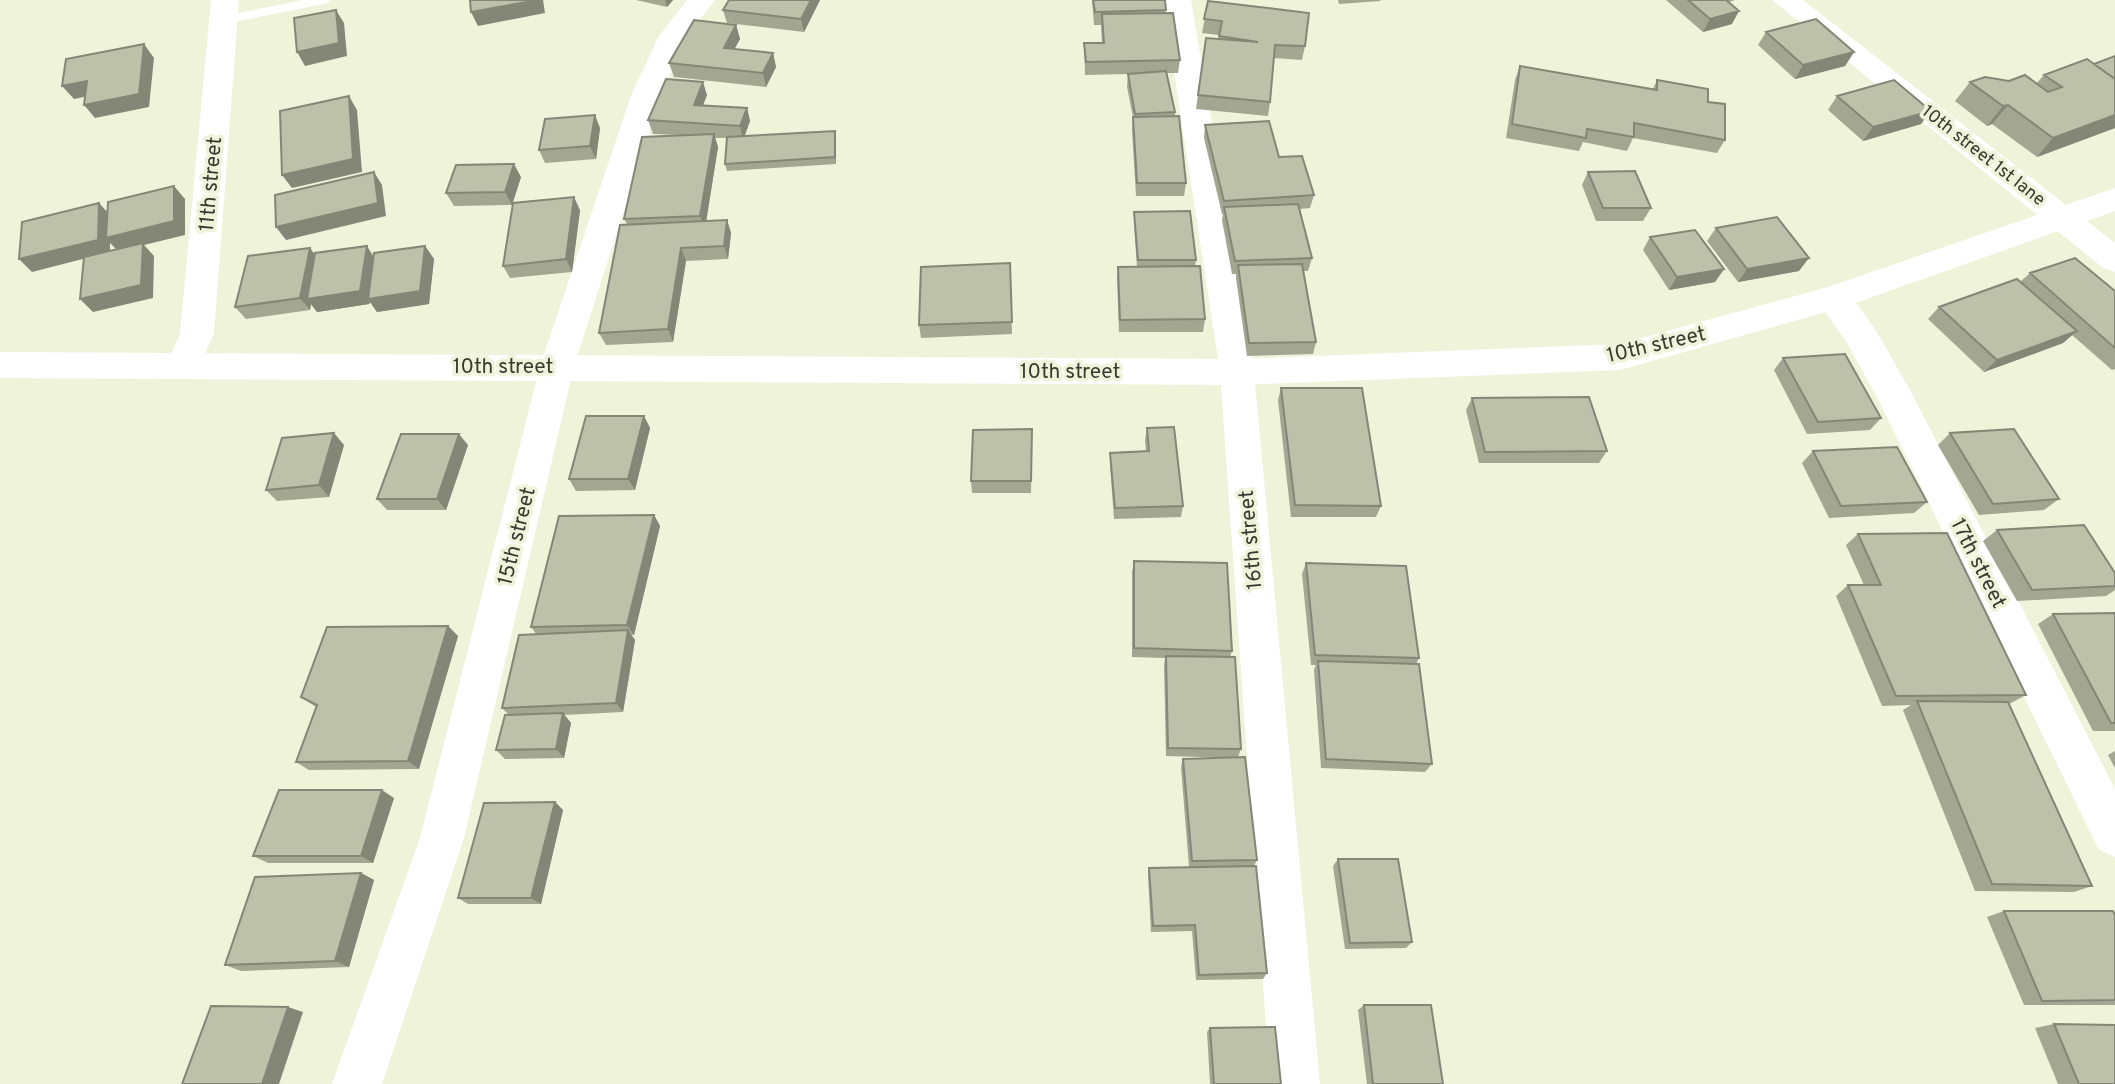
<svg xmlns="http://www.w3.org/2000/svg" width="2115" height="1084" font-family="Overpass,sans-serif">
	<style>
		.lines { fill: none; stroke-linecap: round; stroke-linejoin: round }
		.service { fill: #fff; fill-rule: evenodd }
		.minor { fill: #fff; fill-rule: evenodd }
		.tertiary { fill: #fff; fill-rule: evenodd }
		.wall { fill: #a3a691 }
		.shaded-wall { fill: #848776 }
		.building { fill: #bdc1a9; stroke: #848776; stroke-width: 2 }
		.labels { text-anchor: middle; stroke-width: 7; stroke-linejoin: round; paint-order: stroke }
		.far-street-label { font-size: 18px; fill: #383a30; stroke: #eff3da }
		.street-label { font-size: 21px; fill: #383a30; stroke: #eff3da }
	</style>
	<rect width="100%" height="100%" fill="#eff3da"/>
	<g class="lines">
		<path class="service" d="M303,0H331L324,4L223,24L216,20L223,16Z"/>
		<path class="minor" d="M211,0H239L214,334L195,375L183,379L171,375L166,366L180,334Z
			M687,0H715L686,38L662,93L574,366L464,838L382,1084H332L420,838L540,366L632,93L659,36Z
			M1163,0H1191L1254,372L1320,1084H1270L1220,372Z
			M1772,0H1803L2115,243V272L2103,268Z
			M1832,286C1862,295 1891,359 1908,386L2115,789V857L2099,850L1879,401L1847,343L1815,298L1820,289Z"/>
		<path class="tertiary" d="M2115,188V211L1844,307L1620,370L1237,385L0,378V352L1237,359L1620,344L1825,288Z"/>
	</g>
	<path class="wall" d="M636,0H673L667,7Z
		M820,0L804,32L727,23L723,10Z
		M1092,0H1165L1166,13L1180,60L1178,73H1167L1175,112V116L1186,183L1184,196H1136L1132,130L1133,117L1127,87L1128,74L1085,75L1084,43H1102L1101,25H1094Z
		M1338,0H1381L1380,1L1339,4Z
		M1666,0H1735L1729,2L1732,24L1703,32Z
		M1208,1L1305,46L1302,60L1274,58L1270,102L1268,116L1196,109L1206,38L1218,39L1219,35L1202,33Z
		M736,25L740,39L734,49L773,53L776,67L766,87L674,77L669,63Z
		M1766,32L1854,52L1845,66L1795,79L1758,45Z
		M2087,59L2115,128L2037,157L1992,124L1987,126L1955,101L1970,82L2009,81L2036,84L2044,75Z
		M1520,66L1653,89L1657,80L1708,102L1725,140L1717,153L1633,138L1627,151L1583,142L1579,151L1506,138L1515,80Z
		M707,95L703,105L747,108L750,121L745,136L835,131L836,137V164L727,171L725,164L727,138H715L718,147L706,221L727,220L731,233L728,259L686,261L673,342L606,345L599,333L627,224L624,219L678,135L653,134L648,120Z
		M1837,96L1921,124L1863,141L1828,110Z
		M1205,125L1279,157L1314,195L1310,208L1300,209L1312,258L1308,271H1303L1316,342L1313,354L1247,356L1236,278V274H1232L1222,220L1223,214H1222L1204,138Z
		M600,128L596,159L545,163L539,150Z
		M1588,172L1651,208L1643,221H1596L1582,185Z
		M521,177L512,205L454,206L446,193Z
		M580,210L572,272L510,278L503,266Z
		M1134,212L1196,260L1195,266L1205,319L1203,332H1119L1117,279L1118,267H1137L1134,225Z
		M1716,228L1799,271L1738,282L1707,241Z
		M1650,237L1724,269L1715,282L1669,290L1643,250Z
		M425,246L434,259L429,304L377,312L370,302L369,304L317,312L311,304L310,310L246,319L235,307L310,248L315,255L374,257Z
		M1010,263L1012,334L921,338L919,325Z
		M2030,273L2115,291V369L2112,370L2072,335L2063,343L1984,372L1928,319L1939,307L2020,282Z
		M1783,358L1881,418L1870,430L1807,434L1774,370Z
		M1281,388L1381,506L1376,517H1291L1278,400Z
		M1472,398L1607,451L1599,463H1479L1466,410Z
		M644,416L650,428L635,490L576,491L569,479Z
		M1147,428L1183,506L1181,517L1114,519L1110,465V453L1146,452L1145,440Z
		M1950,433L2059,499L2044,510L1979,515L1938,445Z
		M1032,441L1031,493H972L971,481Z
		M344,445L329,497L277,501L266,490Z
		M468,445L446,510H387L377,499Z
		M1813,451L1927,502L1914,513L1829,518L1802,463Z
		M654,515L660,526L634,635H631L635,640L623,712L564,715L571,723L564,758L505,759L496,750L509,715L502,708L537,635L531,627Z
		M1997,530L2115,573V590L2106,596L2017,601L1983,541Z
		M1858,534L2026,695L2009,704L2092,886L2074,892L1975,891L1903,710L1911,705L1882,706L1836,596L1848,585H1864L1846,545Z
		M1134,561L1232,651L1230,657L1241,749L1238,757L1257,860L1254,866L1267,973L1263,979L1196,980L1192,931L1151,932L1148,875L1149,868L1189,867L1181,767L1183,759L1237,758L1166,756L1164,666L1165,658L1132,657V572Z
		M1306,563L1419,658L1416,664L1432,764L1425,772L1321,768L1314,670L1316,665H1311L1302,574Z
		M2115,613V731H2093L2038,624L2053,614Z
		M448,626L458,636L419,769L309,770L296,762L316,707L301,697Z
		M2115,751V768L2108,755Z
		M394,798L373,863H268L253,856Z
		M555,802L563,810L541,904H468L458,898Z
		M1338,859L1412,942L1406,948L1345,949L1333,866Z
		M361,873L374,880L349,967L241,971L225,965Z
		M2004,911L2115,915V1005H2024L1987,917Z
		M1364,1005L1443,1084H1367L1358,1010Z
		M2054,1024L2115,1084H2058L2035,1028Z
		M1210,1028L1281,1084H1210L1207,1032Z"/>
	<path class="shaded-wall" d="M538,0H543L545,13L478,26L471,12Z
		M665,0H673L667,7Z
		M811,0H820L804,32L801,19Z
		M336,10L344,23L347,56L305,66L297,52Z
		M1739,11L1732,24L1703,32L1710,19Z
		M736,25L740,39L728,61L724,48Z
		M144,44L154,58L149,107L95,118L84,105Z
		M1854,52L1845,66L1795,79L1803,65Z
		M773,53L776,67L766,87L763,73Z
		M87,81L98,94L74,99L62,86Z
		M703,82L707,95L698,118L694,105Z
		M349,96L357,110L362,172L292,188L282,175Z
		M2008,105L1992,124L1987,126L2003,106Z
		M747,108L750,121L743,139L740,126Z
		M1931,111L1921,124L1863,141L1873,127Z
		M595,115L600,128L596,159L590,146Z
		M2115,115V128L2037,157L2053,138Z
		M835,131L836,137V164L835,157Z
		M714,134L718,147L705,229L700,216Z
		M514,164L521,177L512,205L505,192Z
		M374,172L382,185L386,216L286,240L276,227Z
		M174,186L185,199V235L144,245L154,256L153,298L93,312L80,299L118,251L110,243V252L32,272L19,259L99,203L111,216Z
		M574,197L580,210L572,272L566,259Z
		M727,220L731,233L728,259L724,246Z
		M367,246L375,259L425,246L434,259L429,304L377,312L370,302L369,304L317,312L311,304L310,310L300,298L310,248L319,261Z
		M681,248L686,261L673,342L668,329Z
		M1809,258L1799,271L1738,282L1747,269Z
		M1724,269L1715,282L1669,290L1677,277Z
		M2077,331L2063,343L1984,372L1997,360Z
		M644,416L650,428L635,490L628,479Z
		M334,433L344,445L329,497L319,485Z
		M459,434L468,445L446,510L437,499Z
		M654,515L660,526L634,635L627,625Z
		M448,626L458,636L419,769L408,761Z
		M628,630L635,640L623,712L616,703Z
		M563,713L571,723L564,758L556,749Z
		M382,790L394,798L373,863L361,856Z
		M555,802L563,810L541,904L531,898Z
		M361,873L374,880L349,967L335,961Z
		M288,1007L303,1012L279,1084H262Z"/>
	<path class="building" d="M470,0H538L471,12Z
		M729,0H811L801,19L723,10Z
		M1093,0H1165L1166,10L1095,12Z
		M1688,0H1726L1739,11L1710,19Z
		M1208,1L1309,13L1305,46L1275,45L1270,102L1198,95L1206,38L1258,42L1219,36L1222,21L1204,19Z
		M336,10L339,43L297,52L294,18Z
		M1173,13L1180,60L1086,62L1084,43H1104L1102,14Z
		M1816,19L1854,52L1803,65L1766,32Z
		M694,20L736,25L724,48L773,53L763,73L669,63Z
		M144,44L139,94L84,105L87,81L62,86L66,59Z
		M2115,56V79L2094,64Z
		M2087,59L2115,79V115L2053,138L2008,105L2003,106L1970,82L1985,77L2009,81L2025,75L2048,92L2062,87L2044,75Z
		M1520,66L1657,90V80L1708,89V102L1725,104V140L1634,123V137L1587,129L1586,138L1512,124Z
		M1166,71L1175,112L1135,114L1128,74Z
		M666,79L703,82L694,105L747,108L740,126L648,120Z
		M1894,80L1931,111L1873,127L1837,96Z
		M349,96L353,159L282,175L280,111Z
		M595,115L590,146L539,150L545,119Z
		M1179,116L1186,183H1137L1133,117Z
		M1269,121L1279,157L1302,156L1314,195L1224,201L1205,125Z
		M835,131V157L725,164L727,137Z
		M714,134L700,216L624,219L642,137Z
		M514,164L505,192L446,193L456,165Z
		M1635,171L1651,208H1603L1588,172Z
		M374,172L378,203L276,227L275,195Z
		M174,186V221L106,238L108,202Z
		M574,197L566,259L503,266L513,203Z
		M99,203L98,240L19,259L22,222Z
		M1298,204L1312,258L1235,261L1224,207Z
		M1190,211L1196,260H1138L1134,212Z
		M1777,217L1809,258L1747,269L1716,228Z
		M727,220L724,246L681,248L668,329L599,333L620,225Z
		M1695,230L1724,269L1677,277L1650,237Z
		M143,243L141,285L80,299L84,257Z
		M367,246L360,291L307,299L315,253Z
		M425,246L420,291L368,299L374,253Z
		M310,248L300,298L235,307L248,256Z
		M2075,258L2115,291V348L2030,273Z
		M1010,263L1012,322L919,325L921,267Z
		M1302,264L1316,342L1249,343L1238,265Z
		M1200,266L1205,319L1120,320L1118,267Z
		M2017,279L2077,331L1997,360L1939,307Z
		M1845,354L1881,418L1818,422L1783,358Z
		M1281,388H1362L1381,506L1295,505Z
		M1589,397L1607,451L1485,452L1472,398Z
		M586,416H644L628,479H569Z
		M1174,427L1183,506L1115,508L1110,453L1149,451L1147,428Z
		M1032,429L1031,481H971L973,430Z
		M2014,429L2059,499L1993,504L1950,433Z
		M334,433L319,485L266,490L282,438Z
		M401,434H459L437,499H377Z
		M1897,447L1927,502L1841,506L1813,451Z
		M654,515L627,625L531,627L559,516Z
		M2084,525L2115,573V586L2032,590L1997,530Z
		M1947,533L2026,695L1896,696L1848,585H1881L1858,534Z
		M1134,561L1227,563L1232,651L1134,648Z
		M1306,563L1406,566L1419,658L1315,655Z
		M2115,613V723H2111L2053,614Z
		M448,626L408,761L296,762L317,705L301,697L327,627Z
		M628,630L616,703L502,708L519,635Z
		M1166,656L1235,657L1241,749L1168,748Z
		M1318,661L1419,664L1432,764L1326,759Z
		M1917,701L2008,702L2092,886L1992,884Z
		M563,713L556,749L496,750L505,715Z
		M1245,757L1257,860L1192,861L1183,759Z
		M279,790H382L361,856H253Z
		M555,802L531,898H458L484,803Z
		M1338,859H1398L1412,942L1350,943Z
		M1256,866L1267,973L1199,975L1195,925L1153,926L1149,868Z
		M361,873L335,961L225,965L255,877Z
		M2004,911H2113L2115,915V1000L2042,1001Z
		M1364,1005H1431L1443,1084H1373Z
		M211,1006L288,1007L262,1084H182Z
		M2054,1024L2115,1025V1084H2079Z
		M1275,1027L1281,1084H1214L1210,1028Z"/>
	<g class="labels">
		<g class="far-street-label">
			<text transform="translate(1984 155) rotate(38)" y="6">10th street 1st lane</text>
		</g>
		<g class="street-label">
			<text transform="translate(210 184) rotate(-85)" y="7">11th street</text>
			<text transform="translate(1656 344) rotate(-13)" y="7">10th street</text>
			<text x="503" y="373">10th street</text>
			<text x="1070" y="378">10th street</text>
			<text transform="translate(516 536) rotate(-76)" y="7">15th street</text>
			<text transform="translate(1250 540) rotate(-95)" y="7">16th street</text>
			<text transform="translate(1979 563) rotate(63)" y="7">17th street</text>
		</g>
	</g>
</svg>
